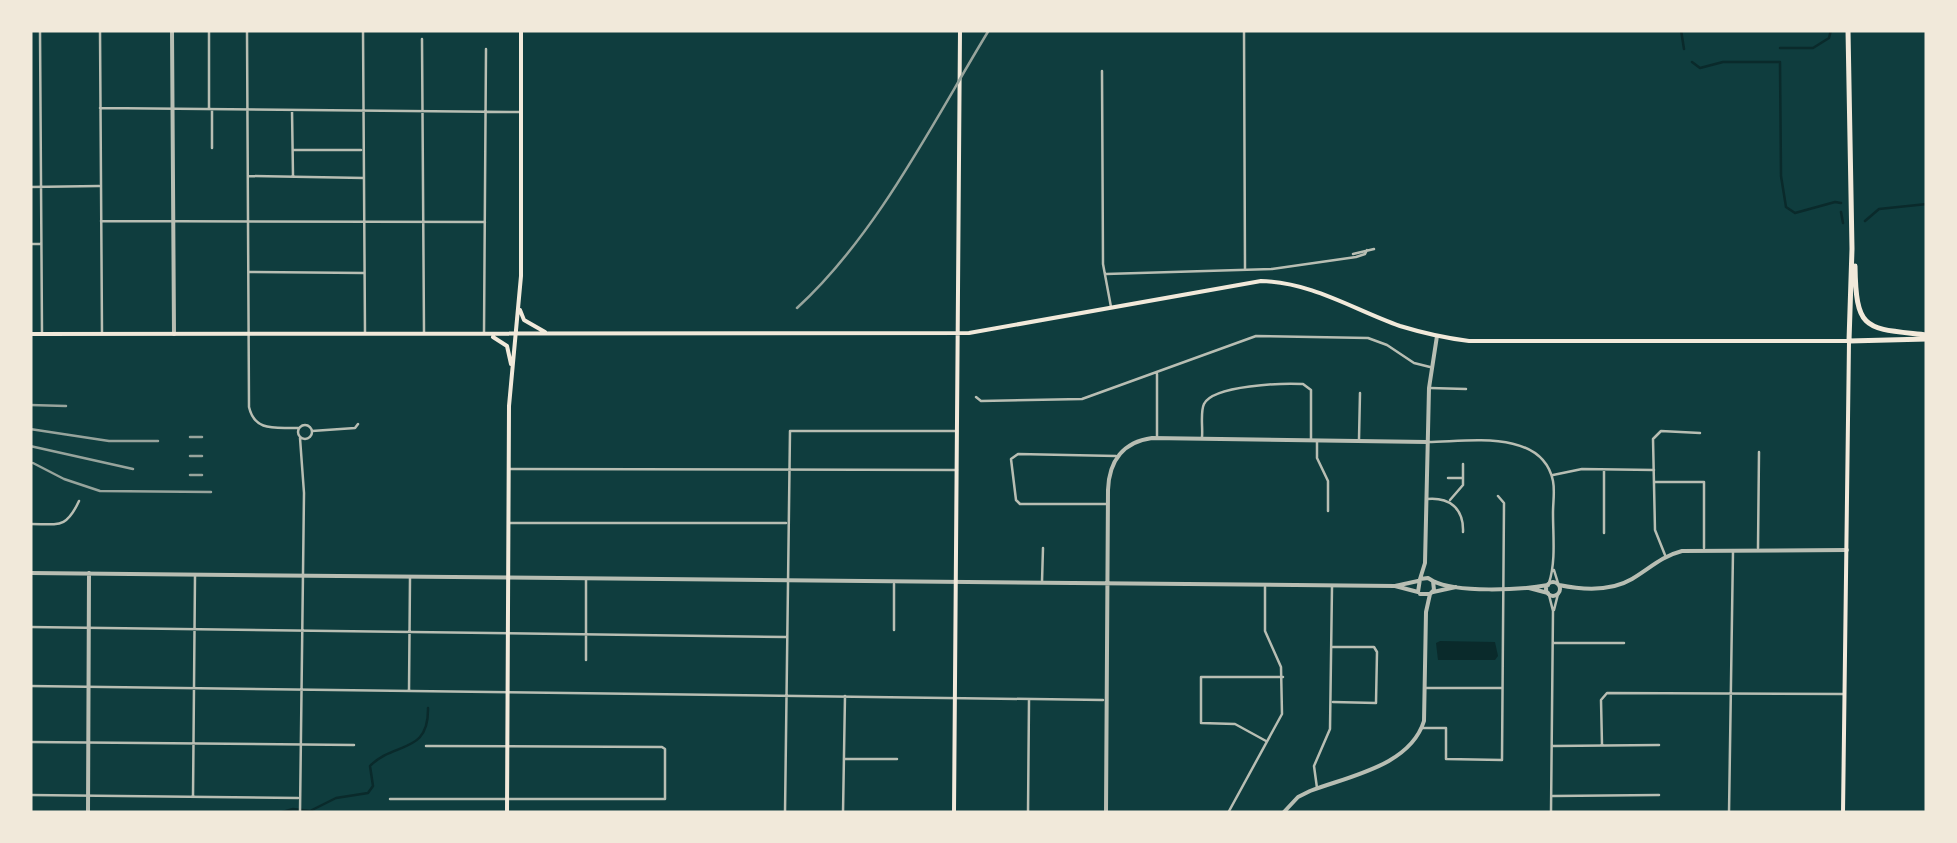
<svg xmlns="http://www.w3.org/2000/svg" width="1957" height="843" font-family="'DejaVu Sans',sans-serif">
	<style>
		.water { fill: #0a2a2b }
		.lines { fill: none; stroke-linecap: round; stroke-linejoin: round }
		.stream { stroke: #0a2a2b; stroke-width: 2.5 }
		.minor { stroke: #b8beb3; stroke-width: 2.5 }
		.tertiary { stroke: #b8beb3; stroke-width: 4 }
		.secondary { stroke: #f1e9da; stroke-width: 4 }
		.primary { stroke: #f1e9da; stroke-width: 5 }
		.rail { stroke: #97a49c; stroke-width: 2.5 }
	</style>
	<rect width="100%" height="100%" fill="#0f3d3e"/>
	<path class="water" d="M1440,641L1495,642L1498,656L1495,660H1438L1436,643Z"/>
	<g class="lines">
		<path class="stream" d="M1681,30L1684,49
			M1780,48H1813L1829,38L1831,30
			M1692,62L1700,68L1723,62H1780L1781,176L1786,207L1795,213L1835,202L1841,203
			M1841,212L1843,223
			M1865,221L1879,209L1927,204
			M279,813L293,809L310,811L336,798L368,793L373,786L370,766C394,741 429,755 428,708"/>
		<path class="minor" d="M40,30L42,333
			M100,30L102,333
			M209,30V108
			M247,30L249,407C255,433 277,427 299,428
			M363,30L365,333
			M1244,30L1245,269
			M422,39L424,332
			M1102,71L1103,264L1111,307
			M100,108L520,112
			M292,110L293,176
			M212,148V110
			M293,150H361
			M248,176L364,178
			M30,187L99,186
			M101,221L485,222
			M30,244H40
			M1353,254L1374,249
			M249,272L364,273
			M1106,274L1272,269L1356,257L1365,254L1367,250
			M484,333L486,49
			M1157,374V436
			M1430,388L1466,389
			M976,397L981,401L1082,399L1256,336L1368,338L1387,345L1414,363L1430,367
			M298 432a7 7 0 1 1 14 0a7 7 0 1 1-14 0Z
			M312,431L355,428L358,424
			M1202,437C1203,428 1200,412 1204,404C1213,385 1284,383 1303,384L1311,390V439
			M1359,439L1360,393
			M1317,441V458L1328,481V511
			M1428,442C1467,442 1542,428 1553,481C1555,491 1553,502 1553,513C1553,536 1556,561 1549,583
			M510,469L957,470
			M1553,475L1582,469L1654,470
			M1448,478H1462
			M1655,482H1704V548
			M1427,499C1449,497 1464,508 1463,532
			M1450,500L1463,485V464
			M1107,504H1020L1016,500L1011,459L1018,454L1116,456
			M509,523H786
			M30,524C59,524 66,529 79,501
			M1604,533V471
			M1758,548L1759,452
			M1665,555L1655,530L1653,439L1661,431L1700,433
			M1554,570L1558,583
			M1042,582L1043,548
			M1549,595L1553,611L1551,813
			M1554,610L1558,594
			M30,627L786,637
			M894,630V584
			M1554,643H1624
			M586,660V580
			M30,686L1103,700
			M1425,688H1502
			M409,690L410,578
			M1333,702L1376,703L1377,652L1374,647H1333
			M1422,728H1446V759L1502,760L1504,503L1498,496
			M1266,741L1235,724L1201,723V677H1283
			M30,742L354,745
			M1602,745L1601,700L1607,693L1843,694
			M1553,746L1659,745
			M845,759H897
			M1317,788L1314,766L1330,729L1332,587
			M30,795L298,798
			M1553,796L1659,795
			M193,797L195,576
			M390,799H665V749L662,747L426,746
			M300,813L304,493L300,438
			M785,813L790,431H957
			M843,813L845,696
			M1028,813L1029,700
			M1228,813L1282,714L1281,667L1265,631V587
			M1729,813L1733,551"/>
		<path class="tertiary" d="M172,30L174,334
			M30,573L1395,586L1418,592
			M1420,579L1425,563L1429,388L1437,336
			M1433,581C1456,593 1521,590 1548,585
			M1546 589a7 7 0 1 1 14 0a7 7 0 1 1-14 0Z
			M1559,585C1583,590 1610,592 1632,579C1649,569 1662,556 1682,551L1847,550
			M1395,586L1418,581
			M1529,588L1548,593
			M1418,592L1420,579L1428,578L1433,581L1434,590L1430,594H1420
			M1433,592L1456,587
			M88,813L89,573
			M1106,813L1108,490C1109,461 1123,442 1152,438L1427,442
			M1283,813L1298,797L1310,791C1349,776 1410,766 1424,721L1426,612L1430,594"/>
		<path class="secondary" d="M520,310L524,320L545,332
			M30,334L969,333L1261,281C1314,283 1352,309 1400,326C1423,333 1445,338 1469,341H1849L1843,813
			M493,337L507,346L511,364
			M507,813L509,406L521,276V30
			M954,813L960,30"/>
		<path class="primary" d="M1848,30L1852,249L1849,341L1927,339
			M1855,266C1856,333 1866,328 1927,335"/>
		<path class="rail" d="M797,308C877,235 933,122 989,30
			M30,405L66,406
			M30,429L109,441H158
			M190,437H202
			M30,446L133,469
			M190,456H202
			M33,463L64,479L100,491L211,492
			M190,475H202"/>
	</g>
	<rect width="1957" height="843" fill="none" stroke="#f1e9da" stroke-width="65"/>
</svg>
